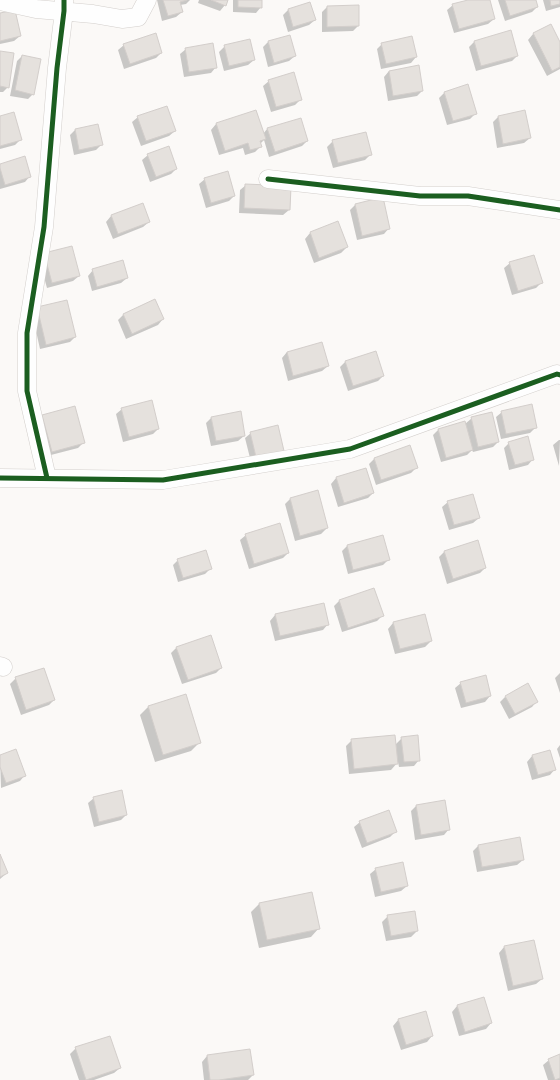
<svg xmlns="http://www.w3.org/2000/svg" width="560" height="1080" font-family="'Golos Text',sans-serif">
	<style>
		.shadow { fill: #0003 }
		.building { fill: #e5e1dd; stroke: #d3cecb }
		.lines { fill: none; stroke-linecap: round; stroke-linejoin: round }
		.minor-casing { stroke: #d3cfcc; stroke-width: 19 }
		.minor { stroke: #fefefe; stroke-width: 18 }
		.cycleway-casing { stroke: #fff; stroke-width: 8 }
		.cycleway { stroke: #1b5e20; stroke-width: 5 }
	</style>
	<rect width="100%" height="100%" fill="#fbf9f7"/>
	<path class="shadow" d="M157,0H190L186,4L180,5L182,12L176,17L162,21Z
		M199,0H227L225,5L220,11L198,3Z
		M233,0H261V7L256,13L233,12Z
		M472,0H489L494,19L488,24L454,33L447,10L453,5Z
		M498,0H535L537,7L532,12L505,21Z
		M543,0H560V7L546,11Z
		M309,3L315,20L309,25L288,32L283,15L288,10Z
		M327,7L358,26L353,31L322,32V12Z
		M0,14L20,36L14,41L0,44Z
		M550,25L560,44V69L547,76L528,40L533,34Z
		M510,31L517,56L512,61L476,71L469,47L474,42Z
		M289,36L295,56L289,61L268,67L263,47L268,42Z
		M382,44L416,57L411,63L381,69L377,49Z
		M124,45L161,53L156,58L124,69L118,50Z
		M225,46L254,60L248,65L224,71L219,52Z
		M186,49L216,67L211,73L184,77L180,54Z
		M0,52L8,87L3,92H0Z
		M22,56L33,94L28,99L10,96L17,61Z
		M418,67L422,91L417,96L388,101L384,77L389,71Z
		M269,81L301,99L295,105L271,112L263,86Z
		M445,92L476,113L470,119L447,125L439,98Z
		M256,111L263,134L267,129L300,119L307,141L302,146L269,157L264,140L260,144V147L255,152L245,155L243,148L219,155L211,130L216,124Z
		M524,112L530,138L524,143L497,148L493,122L498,117Z
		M0,117L21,139L15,145L0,149Z
		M138,117L175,131L169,136L141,146L132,122Z
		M97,125L101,145L96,150L74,155L70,135L75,130Z
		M333,141L370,155L365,160L333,168L327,147Z
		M148,155L176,169L171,174L150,182L142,160Z
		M0,165L30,176L25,182L0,189Z
		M205,179L234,196L229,201L206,208L199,184Z
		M246,185L289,210L283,215L239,213L240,190Z
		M142,204L149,222L143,227L113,239L106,222L111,216Z
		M355,205L389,228L384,234L357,240L350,210Z
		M338,223L347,247L341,253L314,263L305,239L310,233Z
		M39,259L79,276L73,281L47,288Z
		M510,263L541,283L536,288L512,295L504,268Z
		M93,270L127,278L121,283L92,291L88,276Z
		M155,301L163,319L158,325L126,339L118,320L123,315Z
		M37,307L75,337L70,342L40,349L32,313Z
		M287,352L328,366L322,371L288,381L282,358Z
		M345,362L383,376L378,381L348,391L340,367Z
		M122,409L158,429L153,434L123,442L116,414Z
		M502,412L536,427L530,433L501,439L496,417Z
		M43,416L83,443L78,448L47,456L37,421Z
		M212,417L244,436L238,441L211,446L206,423Z
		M472,418L498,442L493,447L473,452L472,450L467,455L441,462L433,435L439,429L465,424Z
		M278,426L251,462L245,438L251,433Z
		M559,440H560L559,466L553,445Z
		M509,443L533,459L528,465L509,470L504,448Z
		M409,447L416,468L411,473L376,485L369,464L374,459Z
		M336,478L373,493L368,498L338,507L331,484Z
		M290,499L327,528L321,534L295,541L285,504Z
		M448,502L479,518L473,523L449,530L442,507Z
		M246,535L288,553L283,558L249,569L240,540Z
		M382,537L388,560L383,565L348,574L342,551L347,546Z
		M444,552L485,568L480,573L447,584L439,557Z
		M178,560L211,568L205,574L178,582L173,565Z
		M339,601L382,616L377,621L342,632L334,606Z
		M324,604L328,624L323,630L275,641L270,621L275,615Z
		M393,623L431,641L425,647L395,654L388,629Z
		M177,647L221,668L216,673L182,684L171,653Z
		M560,673V693L555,678Z
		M16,678L54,700L49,705L21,715L10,684Z
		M461,683L490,696L485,702L461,708L455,688Z
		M505,697L537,701L532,707L509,719L500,702Z
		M148,707L199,743L191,751L155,762L140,715Z
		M402,738L419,760L414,766L399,767L398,762L391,770L349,774L346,746L352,740L395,745Z
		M560,745V758L557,749Z
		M550,751L555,769L550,775L532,780L527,762L532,756Z
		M0,756L25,775L20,781L1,788Z
		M94,798L126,815L121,820L94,827L88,803Z
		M444,801L449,829L444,835L415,840L411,811L416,806Z
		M360,822L395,832L390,837L362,848L354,827Z
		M478,846L523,860L517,865L477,872L473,851Z
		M0,856L7,873L0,879Z
		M376,869L407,886L401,891L375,897L370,874Z
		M259,904L319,928L311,937L259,948L251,912Z
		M388,916L417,931L411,937L386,941L382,922Z
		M504,947L542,979L536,984L508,991L499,953Z
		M484,999L491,1023L486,1029L459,1036L452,1012L457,1006Z
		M398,1020L432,1036L427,1042L401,1050L393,1026Z
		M76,1048L120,1068L114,1073L94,1080H79L70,1054Z
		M249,1050L253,1075L248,1080H204L202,1062L207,1056Z
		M560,1056V1080H548L543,1065L549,1060Z"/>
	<path class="building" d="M163,0H187L180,2L183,12L168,16Z
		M211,0H228L226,6Z
		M238,0H262V8L238,7Z
		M468,0H490L495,19L459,29L452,4Z
		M505,0H536L538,7L510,16Z
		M550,0H560V4L551,6Z
		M310,2L316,20L293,27L288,9Z
		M359,5V26L327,27V6Z
		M15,10L21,36L0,41V13Z
		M551,24L560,42V67L552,71L533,33Z
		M511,30L518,56L481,66L474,41Z
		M156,33L162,53L130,64L123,44Z
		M290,35L296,56L274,63L268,41Z
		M412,36L417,57L386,64L381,43Z
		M250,39L255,60L229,66L224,45Z
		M213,43L217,68L189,72L185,48Z
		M0,51L14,53L9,88L0,86Z
		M22,55L41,59L34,95L15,90Z
		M419,65L423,91L393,96L389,71Z
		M294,72L302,100L276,107L268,80Z
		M468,84L477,114L453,121L444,92Z
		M167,106L176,131L146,141L137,116Z
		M256,110L266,139L260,141L262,147L250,150L248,143L225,151L216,123Z
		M525,110L531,138L503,144L498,116Z
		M14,112L22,140L0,146V116Z
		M301,118L308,141L275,152L267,128Z
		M98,124L103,145L79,150L75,129Z
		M366,132L372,155L338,163L332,140Z
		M169,146L177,169L156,177L147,154Z
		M25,156L31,177L5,185L0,168V164Z
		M228,171L235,196L211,203L204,178Z
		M245,184L291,186L290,210L244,208Z
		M383,197L390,229L362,236L355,204Z
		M143,203L150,222L118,234L111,215Z
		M338,221L348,247L319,258L310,232Z
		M72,246L80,276L52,283L44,253Z
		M534,255L543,283L518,291L509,262Z
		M123,260L128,278L97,287L92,269Z
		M155,299L164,319L132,334L123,314Z
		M67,300L76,337L46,345L37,307Z
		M322,342L329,366L293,376L287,352Z
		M376,351L384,376L353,386L345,361Z
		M152,400L159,429L129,437L121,408Z
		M532,404L537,428L506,434L501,411Z
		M75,406L85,443L52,452L42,415Z
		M241,411L245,436L216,441L211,417Z
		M492,412L499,442L478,447L471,417Z
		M465,421L473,450L446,458L438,429Z
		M278,425L284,451L256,457L250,432Z
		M528,436L534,460L515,465L508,442Z
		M410,445L418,468L381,480L374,458Z
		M366,468L374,493L344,503L336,477Z
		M318,490L328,528L300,536L290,498Z
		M473,494L480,518L454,525L447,501Z
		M280,523L289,553L254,564L245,534Z
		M383,535L390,560L353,570L347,545Z
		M478,540L486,568L453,579L444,551Z
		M206,550L212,569L183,578L177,559Z
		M374,588L384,616L348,628L339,600Z
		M324,603L329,625L280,636L275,614Z
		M425,614L432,641L400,649L393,622Z
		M211,635L222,668L188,680L176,647Z
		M44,668L55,700L26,710L15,677Z
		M486,675L491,696L466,703L460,682Z
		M528,683L538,702L515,714L505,696Z
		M186,694L201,743L163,755L148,706Z
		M395,735L398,764L354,769L351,739Z
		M418,735L420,761L404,762L401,737Z
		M16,749L26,776L6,783L0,767V755Z
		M550,750L556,770L538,775L532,755Z
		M122,790L127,815L99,822L93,797Z
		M445,800L450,830L421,835L416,805Z
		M389,810L397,832L367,843L359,821Z
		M520,837L524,860L482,867L478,845Z
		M0,854L8,873L0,877Z
		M403,862L408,886L381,892L375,868Z
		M312,892L320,929L267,940L259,903Z
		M415,911L418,931L391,936L387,915Z
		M534,940L543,979L513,986L504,946Z
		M484,997L492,1023L465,1032L457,1005Z
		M426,1011L433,1036L406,1045L398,1019Z
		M110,1036L121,1068L86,1080L75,1047Z
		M250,1049L254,1075L219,1080H210L207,1055Z
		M560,1054V1078L555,1080L548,1059Z"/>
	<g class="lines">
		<g class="minor-casing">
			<path id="minor" d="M0,1L36,9L93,14L122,19L138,17L147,0
				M268,179L420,196H468L560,210
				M0,478L163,480L350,449L557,374L560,375
				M47,478L27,391V333L44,227L57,68L64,11V0
				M0,666L3,667"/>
		</g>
		<use href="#minor" class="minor"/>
		<g class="cycleway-casing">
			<path id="cycleway" d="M268,179L420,196H468L560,210
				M0,478L163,480L350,449L557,374L560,375
				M47,478L27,391V333L44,227L57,68L64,11V0"/>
		</g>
		<use href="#cycleway" class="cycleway"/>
	</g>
</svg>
